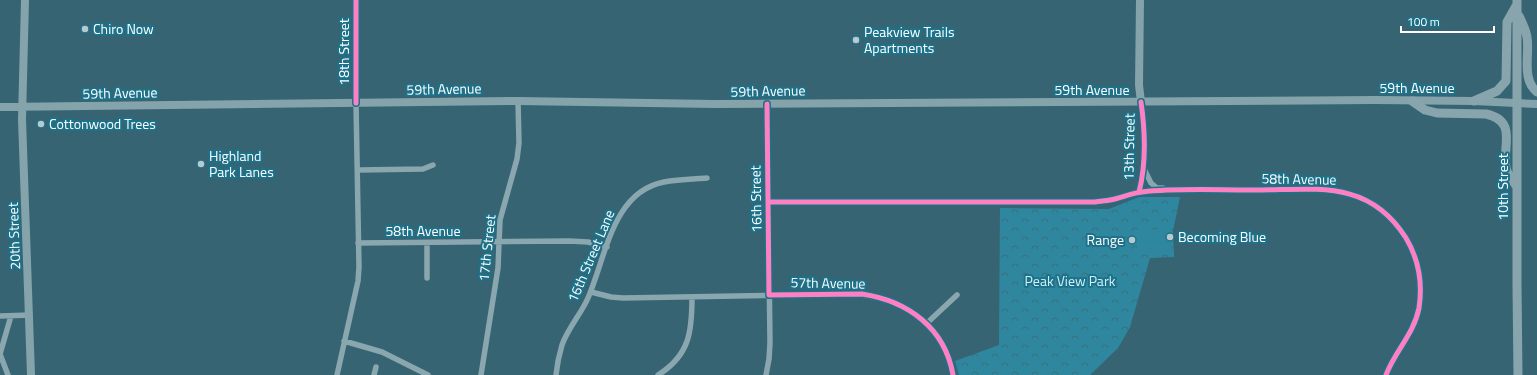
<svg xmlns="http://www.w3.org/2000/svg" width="1537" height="375" font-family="'Titillium Web',sans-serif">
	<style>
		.park { fill: url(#park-crowns) }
		.pitch { fill: #2f879f }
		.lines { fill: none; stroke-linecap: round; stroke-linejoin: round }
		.street { stroke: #8aa7af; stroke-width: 5.5 }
		.secondary { stroke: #85a3ab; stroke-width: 8 }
		.primary { stroke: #88a5ae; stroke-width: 9 }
		.cycleway-casing { stroke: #1d728a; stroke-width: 8 }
		.cycleway { stroke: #ff80c0; stroke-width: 5 }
		.poi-dot { fill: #b9c9ce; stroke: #1d728a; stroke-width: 1.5 }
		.labels { text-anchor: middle; stroke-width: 4; stroke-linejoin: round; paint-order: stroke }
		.poi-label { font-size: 14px; fill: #fff; stroke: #1d728a; text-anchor: start }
		.street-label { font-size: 14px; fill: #fff; stroke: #1d728a }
		.park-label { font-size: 14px; fill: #cef0f9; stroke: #1d728a }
	</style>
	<defs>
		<pattern id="park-crowns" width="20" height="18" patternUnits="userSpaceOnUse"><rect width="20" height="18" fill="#2f879f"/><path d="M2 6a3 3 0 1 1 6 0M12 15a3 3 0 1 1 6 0" fill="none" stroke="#3b6f7e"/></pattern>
	</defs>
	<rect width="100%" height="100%" fill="#366472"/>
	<path class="park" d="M1139,197H1180L1173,231L1174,255V257L1150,258L1130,327L1118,348L1090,375H959L955,361L999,345L1000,208L1109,209Z"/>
	<path class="pitch" d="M1165,229V250H1137V230Z"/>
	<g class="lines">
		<path class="street" d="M1144,169L1151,183L1157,188H1163
			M359,170L423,169L433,165
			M1139,192C1146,165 1145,130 1141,102
			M768,202H1095C1100,201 1105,201 1110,200C1121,198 1131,193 1142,192C1176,188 1214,190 1248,190C1311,191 1367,176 1406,238C1419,260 1423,282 1419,308C1414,334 1395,351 1386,375
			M358,243L569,241L588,242L607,247
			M427,243V278
			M591,292L611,297L623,298L845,294C897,295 943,320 953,375
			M0,316L30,315
			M927,323L957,295
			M344,341L382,352L428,375
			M8,375L0,354L11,316
			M337,375L358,281L359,267L356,103
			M374,375L376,367
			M481,375L498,268L500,220L517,159L519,143L518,101
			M556,375C557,365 559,355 562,345C568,328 581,314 588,298C606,257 612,192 664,182C678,179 693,179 707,178
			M658,375C690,355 692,331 692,297
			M766,375L769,359L770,343L767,104"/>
		<path class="secondary" d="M25,0L22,119L31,375
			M356,0V103
			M1140,0L1139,85L1141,102
			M0,107L518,101L714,104L1376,100L1474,101L1537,104"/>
		<path class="primary" d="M1517,0V286L1518,375
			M1519,16C1522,22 1526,30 1527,37C1530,54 1521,79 1537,92
			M1412,101L1425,110L1437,113L1486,114C1518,121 1502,146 1506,168C1507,174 1513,181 1517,187
			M1474,101L1497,91L1506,81L1507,22L1516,6"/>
		<g class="cycleway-casing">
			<path id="cycleway" d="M356,0V103
				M767,104L769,295L862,294C908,301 945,328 953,375
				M1139,192C1146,165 1145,130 1141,102
				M768,202H1095C1100,201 1105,201 1110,200C1121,198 1131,193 1142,192C1176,188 1214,190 1248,190C1311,191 1367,176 1406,238C1419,260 1423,282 1419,308C1414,334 1395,351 1386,375"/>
		</g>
		<use href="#cycleway" class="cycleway"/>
	</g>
	<g class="poi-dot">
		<circle cx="85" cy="29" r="4"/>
		<circle cx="856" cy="40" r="4"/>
		<circle cx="41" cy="124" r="4"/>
		<circle cx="201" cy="164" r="4"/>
		<circle cx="1170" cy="237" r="4"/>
		<circle cx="1132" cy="240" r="4"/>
	</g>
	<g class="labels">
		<g class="poi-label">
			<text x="93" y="34">Chiro Now</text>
			<text x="864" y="37">Peakview Trails<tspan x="864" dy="16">Apartments</tspan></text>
			<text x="49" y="129">Cottonwood Trees</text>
			<text x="209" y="161">Highland<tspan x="209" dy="16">Park Lanes</tspan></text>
			<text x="1178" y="242">Becoming Blue</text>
			<text x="1124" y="245" text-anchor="end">Range</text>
		</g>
		<g class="street-label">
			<text transform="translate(344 52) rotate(-90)" y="5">18th Street</text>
			<text x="1417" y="93">59th Avenue</text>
			<text transform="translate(444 89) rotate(-1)" y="5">59th Avenue</text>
			<text x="1092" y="95">59th Avenue</text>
			<text transform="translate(768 91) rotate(-1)" y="5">59th Avenue</text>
			<text transform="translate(120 93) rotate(-1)" y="5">59th Avenue</text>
			<text transform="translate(1129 147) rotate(-89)" y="5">13th Street</text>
			<text transform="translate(1299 179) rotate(1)" y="5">58th Avenue</text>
			<text transform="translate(1503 187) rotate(-90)" y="5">10th Street</text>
			<text transform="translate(756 199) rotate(-91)" y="5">16th Street</text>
			<text x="423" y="236">58th Avenue</text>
			<text transform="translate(14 236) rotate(-92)" y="5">20th Street</text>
			<text transform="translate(487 248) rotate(-84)" y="5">17th Street</text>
			<text transform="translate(591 256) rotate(-67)" y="5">16th Street Lane</text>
			<text transform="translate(828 283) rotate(1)" y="5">57th Avenue</text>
		</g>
		<g class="park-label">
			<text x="1070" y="286">Peak View Park</text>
		</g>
	</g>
	<path d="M1401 26v6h93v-6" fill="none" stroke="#ffffff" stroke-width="2"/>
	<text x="1407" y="26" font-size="12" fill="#ffffff" stroke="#1d728a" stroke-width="3" paint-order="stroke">100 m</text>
</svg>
